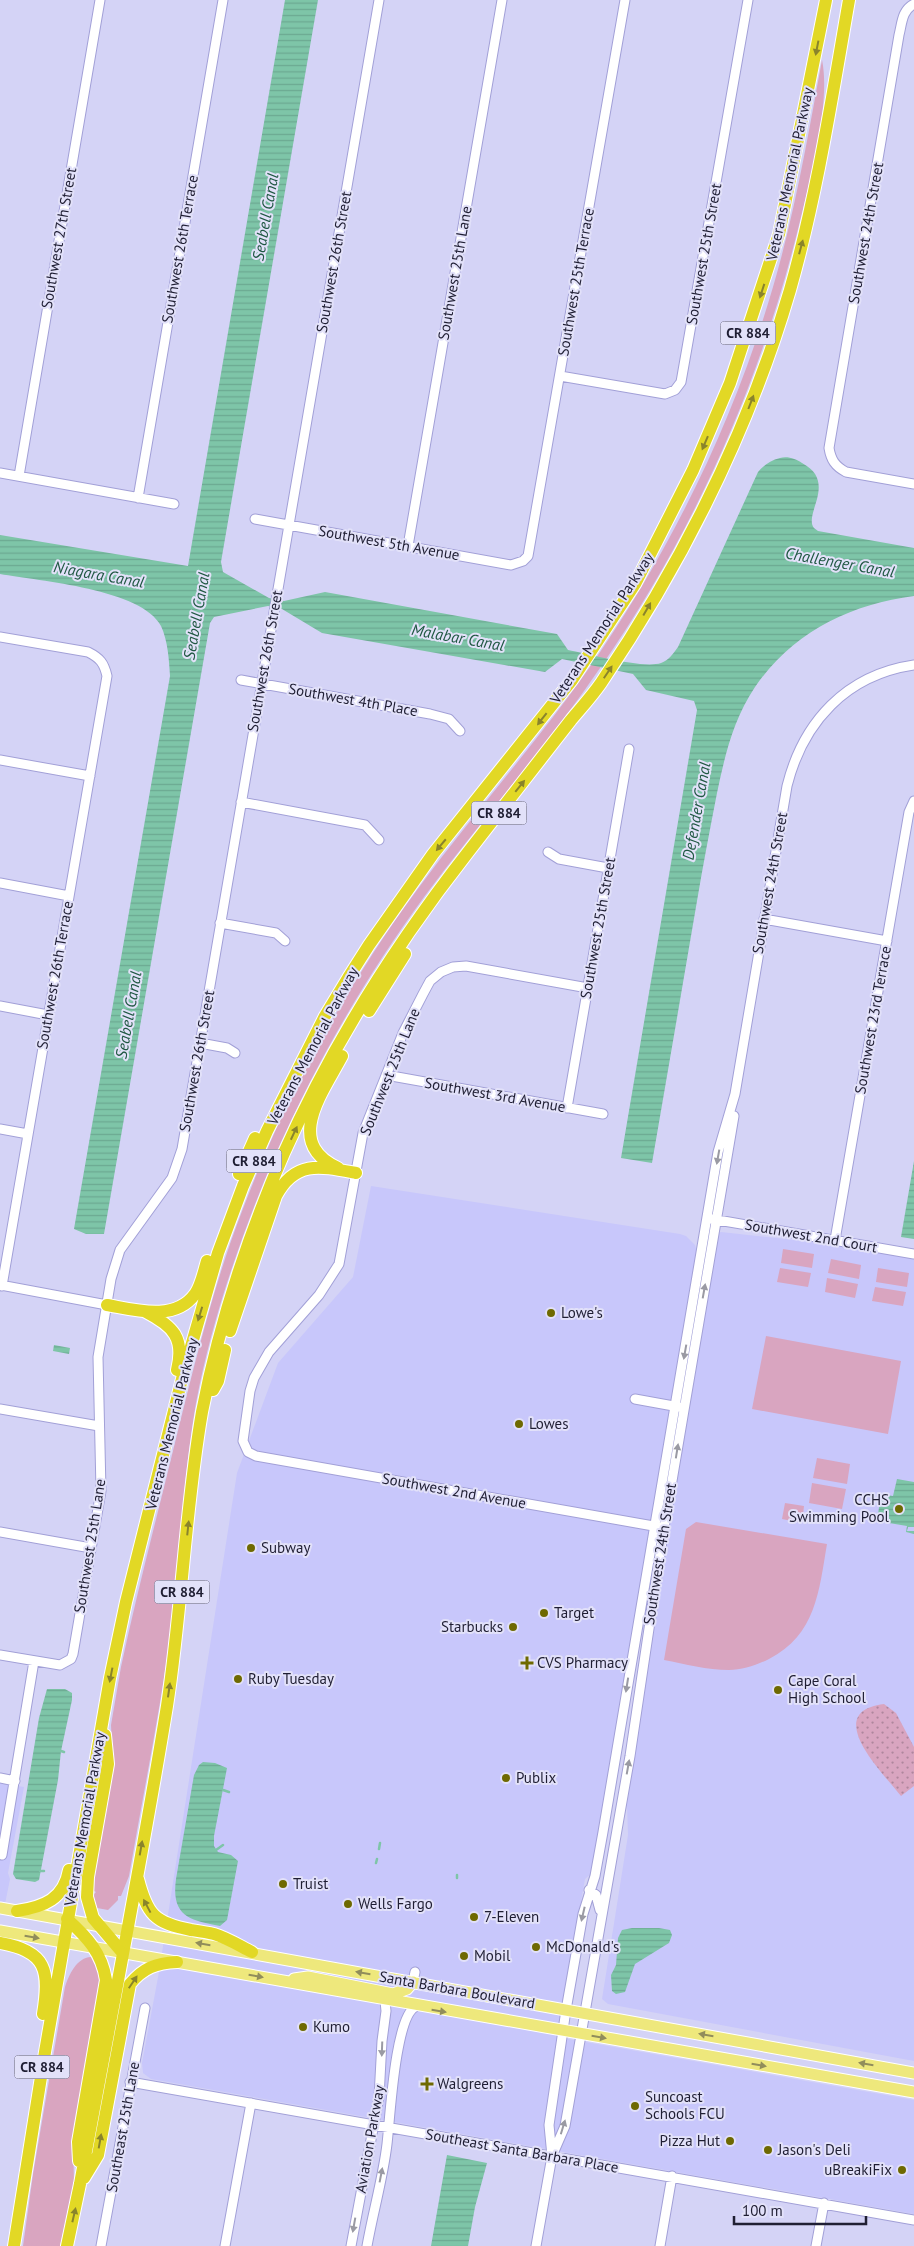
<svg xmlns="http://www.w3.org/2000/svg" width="914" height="2246" font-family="'PT Sans',sans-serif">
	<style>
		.built { fill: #c8c7fb }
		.grass { fill: #d9a5c0 }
		.garden { fill: url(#garden-dots) }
		.water { fill: url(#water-rules) }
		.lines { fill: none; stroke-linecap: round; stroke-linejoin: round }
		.stream { stroke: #7ec5a8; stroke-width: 2.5 }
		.minor-casing { stroke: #a2a0d7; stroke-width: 11 }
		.major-casing { stroke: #fff; stroke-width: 13 }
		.highway-casing { stroke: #fff; stroke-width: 14 }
		.minor { stroke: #fff; stroke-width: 9 }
		.major { stroke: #eee87c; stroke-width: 11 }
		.highway { stroke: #e2d825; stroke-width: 12 }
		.oneway { fill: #8a842b }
		.oneway2 { fill: #9a9aa3 }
		.oneway3 { fill: #918d5b }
		.poi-dot { fill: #6e6901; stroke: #e2e1f9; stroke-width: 2 }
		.labels { text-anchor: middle; stroke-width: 4; stroke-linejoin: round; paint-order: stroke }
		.shield { fill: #e2e1f9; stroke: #5a586e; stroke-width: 1 }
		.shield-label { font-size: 14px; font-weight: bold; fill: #1f1e33 }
		.street-label { font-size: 15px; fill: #1f1e33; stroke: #e2e1f9 }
		.poi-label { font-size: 15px; fill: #1f1e33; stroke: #e2e1f9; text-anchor: start }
		.water-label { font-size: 16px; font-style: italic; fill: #205843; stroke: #e2e1f9 }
	</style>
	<defs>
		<pattern id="garden-dots" width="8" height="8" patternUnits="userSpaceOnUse" patternTransform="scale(1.25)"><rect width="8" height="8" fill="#d9a5c0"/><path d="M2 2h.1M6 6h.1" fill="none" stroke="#af869d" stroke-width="1.8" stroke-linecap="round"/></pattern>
		<pattern id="water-rules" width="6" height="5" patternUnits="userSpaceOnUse" patternTransform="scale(1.25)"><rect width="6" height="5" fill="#7ec5a8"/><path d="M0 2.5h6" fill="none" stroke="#6ca991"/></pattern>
	</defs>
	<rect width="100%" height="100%" fill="#d4d3f6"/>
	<path class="built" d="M371,1186L680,1234L686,1236L695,1245L698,1256L593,1872L585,1879L557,2037L914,2100V2214L151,2079L143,2073L142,2063L159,1972L237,1473L278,1363L353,1277Z
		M721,1232L823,1243L914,1259V2061L608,2004L602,1999L628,1835L627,1805L653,1614L718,1233Z
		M0,1783L24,1787L8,1873L10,1879L5,1904H0Z"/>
	<path class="grass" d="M822,60C831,102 810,181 799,225C760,384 693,534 600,668C546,748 481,820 424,897C359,986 305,1082 263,1184C235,1254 210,1328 196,1403C183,1478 180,1555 171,1630C160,1713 143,1794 129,1876L121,1896H118V1900L108,1910L97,1908L93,1895L96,1892L92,1890L93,1878L113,1766L111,1725L121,1667C136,1597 154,1528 171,1459C189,1387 206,1314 230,1244C255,1173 285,1105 321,1040C350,988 382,937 417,890C472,815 534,746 587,671C669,554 733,424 773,287C795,212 808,136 822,60Z
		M783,1249L814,1254L812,1268L781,1263Z
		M831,1259L861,1265L859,1279L828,1273Z
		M780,1268L811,1273L808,1287L777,1282Z
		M878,1268L909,1273L907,1287L876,1282Z
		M827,1278L858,1284L855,1298L825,1292Z
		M875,1287L906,1292L903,1306L872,1301Z
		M766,1336L901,1361L888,1434L752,1409Z
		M817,1458L850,1464L847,1484L813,1478Z
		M812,1483L846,1489L842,1509L809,1503Z
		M785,1503L804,1506L802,1523L782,1519Z
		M696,1522L827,1544C819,1591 816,1635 769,1659C757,1665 742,1670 729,1670C707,1670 685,1664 664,1660L686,1529Z
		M91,1957L96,1961L101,1984L73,2139L74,2183L60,2246H23L33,2174L65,1987C69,1975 76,1958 91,1957Z"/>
	<path class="garden" d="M884,1704L896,1713L914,1747V1786L901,1796C882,1772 821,1712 884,1704Z"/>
	<path class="water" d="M285,0H318L221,562L223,572L269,598L284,601L325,592L557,634L568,650C589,654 643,669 661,663C669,660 673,654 678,647L758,472C764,465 771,460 780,458C788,456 796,459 802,463C838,482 803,514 814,528L818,531L914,548V596C850,604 792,633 755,687C733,720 725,755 717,793C710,829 703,865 697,901C682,989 667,1076 652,1163L621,1158L697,710L694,701L646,690L633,674L562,659L545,672L322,633L282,609L268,606L214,617L210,623L104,1234H86L74,1229L170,676C169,660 168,641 161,626C142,589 40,581 0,574V535L188,566Z
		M914,1161V1239L901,1237Z
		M54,1345L70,1348L69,1354L53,1351Z
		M897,1479L914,1482V1527H908L907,1531H914V1534L906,1532L907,1526L877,1521L881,1494L893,1496Z
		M47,1689H65L72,1693V1700L61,1751L58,1780L39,1880L35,1882L16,1879L13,1874L39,1718Z
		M203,1762L215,1763L227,1768L214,1836V1846L218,1852L231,1855L238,1861L227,1920L220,1926C189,1920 171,1916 176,1879L194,1775L199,1765Z
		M632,1928H659L670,1930L672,1935L669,1943L635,1964L625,1992L616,1994L612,1991L611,1975L616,1965L618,1938L622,1930Z
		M447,2155L487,2163L475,2207L468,2246H431Z"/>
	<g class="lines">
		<path class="stream" d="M61,1751L64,1752
			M223,1790L229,1792
			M379,1849L380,1843
			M216,1850L223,1845
			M376,1863L377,1859
			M40,1871H44
			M457,1878V1875"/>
		<g class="minor-casing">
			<path id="minor" d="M914,4C902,10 902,23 899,35L829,448C831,460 835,466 846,472L914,484
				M560,376L665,394L675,390L681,382L748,0
				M0,473L174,504
				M19,476L100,0
				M138,498L223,0
				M255,519L511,565L523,561L528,556L625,0
				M408,546L502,0
				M0,637L88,652C100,658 104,663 107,676L2,1286
				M241,680L430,714L449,719L460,731
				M0,760L90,776
				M241,802L365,825L379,840
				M548,852L559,859L608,868
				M0,883L69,896
				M764,919L887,941
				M220,923L276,933L285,941
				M588,988L466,966L453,967L441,972L430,981L423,994L403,1033L363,1133L339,1264L319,1295L269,1352L254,1378L250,1391L243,1441L248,1452L256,1456L659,1527
				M0,1006L48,1015
				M200,1043L227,1048L235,1053
				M386,1075L603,1114
				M567,1108L629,749
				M0,1129L28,1134
				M712,1219L914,1254
				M835,1240L909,812L914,801
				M0,1285L107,1305
				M635,1399L679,1407
				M0,1409L99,1426
				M0,1532L91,1548
				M0,1655L60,1665L71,1659L73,1654L101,1491L98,1357L111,1279L120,1250L172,1178L182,1149L379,0
				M0,1778L15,1781
				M2,1855L34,1661
				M589,1890L596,1895L600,1910
				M413,1982L415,1972
				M130,2082L914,2220
				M552,2156L549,2125L566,2010L583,1914L595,1876L603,1832L718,1152L735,1094L787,786C803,722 846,675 914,665
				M101,2246L145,2008
				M225,2246L251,2103
				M351,2246L379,2097L382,2041L386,2011L385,2001
				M367,2246C373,2212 383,2178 387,2144C390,2119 395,2018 415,2007
				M536,2246L552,2156L565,2126L630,1756L664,1528L734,1116
				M660,2246L672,2176
				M816,2246L824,2203"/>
		</g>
		<g class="major-casing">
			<path id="major" d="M0,1908L914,2073
				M0,1931C304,1987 609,2039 914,2092
				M294,1979L308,1977L393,1994L407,1989L413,1982"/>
		</g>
		<g class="highway-casing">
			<path id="highway" d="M369,1011L405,954
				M338,1168C283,1143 323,1092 342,1056
				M239,1174L255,1138
				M107,1305C135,1310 175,1322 195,1294C201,1286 204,1271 207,1261
				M146,1312C173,1326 185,1338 177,1370
				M230,1331L276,1196C295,1160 320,1166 356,1173
				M213,1390L218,1381L225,1350
				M105,1735L108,1764L88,1877L87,1897L93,1918L122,1952
				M138,1879C147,1914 154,1923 191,1930C198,1931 206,1932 214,1934C227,1938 240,1946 252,1952
				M17,1911C44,1907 64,1899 69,1870
				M67,1919C87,1937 102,1953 106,1980L78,2142L79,2161
				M0,1943C47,1951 50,1971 43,2014
				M84,2178L98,2155L130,1984C143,1968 156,1963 177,1962
				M14,2246L45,2052L110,1678L126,1602L184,1371L218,1253L243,1186L267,1131L325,1016L348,978L369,945L433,854L572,680L635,584L693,470L730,383L779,234L826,0
				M67,2246L80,2184C109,2025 141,1866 167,1706C182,1609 185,1509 202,1412C219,1324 248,1236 284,1153C332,1045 396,944 469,851C503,807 537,764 571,720C581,708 592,696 601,683C682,563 749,430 790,290C817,195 832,97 849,0"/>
		</g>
		<use href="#minor" class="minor"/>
		<use href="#major" class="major"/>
		<use href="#highway" class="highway"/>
	</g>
	<defs><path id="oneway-solid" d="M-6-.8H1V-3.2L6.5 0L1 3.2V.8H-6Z" transform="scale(1.25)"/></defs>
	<g class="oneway">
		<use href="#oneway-solid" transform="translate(817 48) rotate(101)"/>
		<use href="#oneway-solid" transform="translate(801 247) rotate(-75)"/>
		<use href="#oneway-solid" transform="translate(762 291) rotate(108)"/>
		<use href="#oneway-solid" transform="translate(751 402) rotate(-69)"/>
		<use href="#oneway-solid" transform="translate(705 443) rotate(113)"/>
		<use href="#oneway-solid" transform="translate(647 609) rotate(-60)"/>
		<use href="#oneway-solid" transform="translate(608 672) rotate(-56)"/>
		<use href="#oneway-solid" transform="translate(542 719) rotate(128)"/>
		<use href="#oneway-solid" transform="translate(520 786) rotate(-51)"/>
		<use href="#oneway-solid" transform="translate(441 845) rotate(130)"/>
		<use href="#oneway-solid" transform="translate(294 1133) rotate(-65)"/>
		<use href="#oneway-solid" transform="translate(200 1314) rotate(107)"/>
		<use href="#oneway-solid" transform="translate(188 1528) rotate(-84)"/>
		<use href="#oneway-solid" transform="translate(111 1675) rotate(101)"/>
		<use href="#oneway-solid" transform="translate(169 1690) rotate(-82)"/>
		<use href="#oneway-solid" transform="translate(141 1848) rotate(-80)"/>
		<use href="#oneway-solid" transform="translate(147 1906) rotate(-118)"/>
		<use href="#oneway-solid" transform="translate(133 1982) rotate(-56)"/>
		<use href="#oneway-solid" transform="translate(100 2141) rotate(-80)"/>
		<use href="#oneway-solid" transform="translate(74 2215) rotate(-77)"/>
	</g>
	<g class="oneway2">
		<use href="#oneway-solid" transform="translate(718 1157) rotate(100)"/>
		<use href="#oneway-solid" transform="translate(704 1291) rotate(-80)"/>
		<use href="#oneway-solid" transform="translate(685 1352) rotate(100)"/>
		<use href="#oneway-solid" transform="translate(677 1451) rotate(-81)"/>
		<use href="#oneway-solid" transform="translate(627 1685) rotate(99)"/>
		<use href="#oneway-solid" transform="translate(628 1767) rotate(-80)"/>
		<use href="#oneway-solid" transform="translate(583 1914) rotate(103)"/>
		<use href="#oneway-solid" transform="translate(382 2049) rotate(92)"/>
		<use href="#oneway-solid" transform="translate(563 2127) rotate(-73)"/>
		<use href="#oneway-solid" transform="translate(381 2175) rotate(-79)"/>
		<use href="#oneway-solid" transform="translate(354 2225) rotate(100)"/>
	</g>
	<g class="oneway3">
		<use href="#oneway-solid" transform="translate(32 1937) rotate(10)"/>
		<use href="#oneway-solid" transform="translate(203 1944) rotate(-170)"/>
		<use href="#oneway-solid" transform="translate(363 1973) rotate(-170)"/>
		<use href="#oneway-solid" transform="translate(256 1976) rotate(10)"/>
		<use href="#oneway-solid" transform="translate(439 2011) rotate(9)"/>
		<use href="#oneway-solid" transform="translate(706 2035) rotate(-170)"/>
		<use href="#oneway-solid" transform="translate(599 2037) rotate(10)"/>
		<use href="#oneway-solid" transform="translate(866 2064) rotate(-170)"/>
		<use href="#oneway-solid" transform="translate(759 2065) rotate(10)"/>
	</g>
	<g class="poi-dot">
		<circle cx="551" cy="1313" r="5"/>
		<circle cx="519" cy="1424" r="5"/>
		<circle cx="899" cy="1509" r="5"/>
		<circle cx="251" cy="1548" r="5"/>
		<circle cx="544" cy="1613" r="5"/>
		<circle cx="513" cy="1627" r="5"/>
		<path d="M524.5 1655.5h5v5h5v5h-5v5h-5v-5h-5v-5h5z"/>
		<circle cx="238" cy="1679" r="5"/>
		<circle cx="778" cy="1690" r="5"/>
		<circle cx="506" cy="1778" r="5"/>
		<circle cx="283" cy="1884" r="5"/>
		<circle cx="348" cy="1904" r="5"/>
		<circle cx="474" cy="1917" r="5"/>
		<circle cx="536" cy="1947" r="5"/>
		<circle cx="464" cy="1956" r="5"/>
		<circle cx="303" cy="2027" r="5"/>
		<path d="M424.5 2076.5h5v5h5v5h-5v5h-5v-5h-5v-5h5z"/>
		<circle cx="635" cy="2106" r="5"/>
		<circle cx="730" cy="2141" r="5"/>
		<circle cx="768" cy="2150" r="5"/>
		<circle cx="902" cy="2170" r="5"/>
	</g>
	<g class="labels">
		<g class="shield">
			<rect x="720.5" y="321.5" width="55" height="23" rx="4"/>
			<rect x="471.5" y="801.5" width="55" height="23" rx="4"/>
			<rect x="226.5" y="1149.5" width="55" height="23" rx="4"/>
			<rect x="154.5" y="1580.5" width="55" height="23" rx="4"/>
			<rect x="14.5" y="2055.5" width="55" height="23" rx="4"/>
		</g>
		<g class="shield-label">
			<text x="748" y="338">CR 884</text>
			<text x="499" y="818">CR 884</text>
			<text x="254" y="1166">CR 884</text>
			<text x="182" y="1597">CR 884</text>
			<text x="42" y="2072">CR 884</text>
		</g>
		<g class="street-label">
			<text transform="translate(790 174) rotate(-78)" y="5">Veterans Memorial Parkway</text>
			<text transform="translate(866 233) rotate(-80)" y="5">Southwest 24th Street</text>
			<text transform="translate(59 238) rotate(-80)" y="5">Southwest 27th Street</text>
			<text transform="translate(180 249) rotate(-80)" y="5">Southwest 26th Terrace</text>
			<text transform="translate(704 254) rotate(-80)" y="5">Southwest 25th Street</text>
			<text transform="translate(334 262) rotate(-80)" y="5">Southwest 26th Street</text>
			<text transform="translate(455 273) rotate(-80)" y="5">Southwest 25th Lane</text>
			<text transform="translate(576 282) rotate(-80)" y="5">Southwest 25th Terrace</text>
			<text transform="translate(389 543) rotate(10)" y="5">Southwest 5th Avenue</text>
			<text transform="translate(602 628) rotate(-57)" y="5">Veterans Memorial Parkway</text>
			<text transform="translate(265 661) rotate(-80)" y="5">Southwest 26th Street</text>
			<text transform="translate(353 700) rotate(10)" y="5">Southwest 4th Place</text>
			<text transform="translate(770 883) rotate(-80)" y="5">Southwest 24th Street</text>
			<text transform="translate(598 928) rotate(-80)" y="5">Southwest 25th Street</text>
			<text transform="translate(55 975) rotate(-80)" y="5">Southwest 26th Terrace</text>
			<text transform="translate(873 1020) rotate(-80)" y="5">Southwest 23rd Terrace</text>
			<text transform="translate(313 1046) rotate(-62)" y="5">Veterans Memorial Parkway</text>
			<text transform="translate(197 1061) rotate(-80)" y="5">Southwest 26th Street</text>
			<text transform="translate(390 1072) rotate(-68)" y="5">Southwest 25th Lane</text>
			<text transform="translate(495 1095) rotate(10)" y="5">Southwest 3rd Avenue</text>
			<text transform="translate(811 1236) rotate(10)" y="5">Southwest 2nd Court</text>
			<text transform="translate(172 1424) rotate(-76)" y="5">Veterans Memorial Parkway</text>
			<text transform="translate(454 1491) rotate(10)" y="5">Southwest 2nd Avenue</text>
			<text transform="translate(90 1546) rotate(-81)" y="5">Southwest 25th Lane</text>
			<text transform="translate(660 1554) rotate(-81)" y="5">Southwest 24th Street</text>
			<text transform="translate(85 1819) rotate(-80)" y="5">Veterans Memorial Parkway</text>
			<text transform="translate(457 1990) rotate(10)" y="5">Santa Barbara Boulevard</text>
			<text transform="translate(123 2127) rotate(-80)" y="5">Southeast 25th Lane</text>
			<text transform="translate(370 2139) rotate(-80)" y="5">Aviation Parkway</text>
			<text transform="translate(522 2151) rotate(10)" y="5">Southeast Santa Barbara Place</text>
		</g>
		<g class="poi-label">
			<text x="561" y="1318">Lowe's</text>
			<text x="529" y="1429">Lowes</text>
			<text x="889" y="1505" text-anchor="end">CCHS<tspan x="889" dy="17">Swimming Pool</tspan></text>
			<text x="261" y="1553">Subway</text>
			<text x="554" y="1618">Target</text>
			<text x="503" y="1632" text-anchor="end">Starbucks</text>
			<text x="537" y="1668">CVS Pharmacy</text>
			<text x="248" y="1684">Ruby Tuesday</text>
			<text x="788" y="1686">Cape Coral<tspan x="788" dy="17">High School</tspan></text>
			<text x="516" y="1783">Publix</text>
			<text x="293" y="1889">Truist</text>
			<text x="358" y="1909">Wells Fargo</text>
			<text x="484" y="1922">7-Eleven</text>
			<text x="546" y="1952">McDonald's</text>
			<text x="474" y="1961">Mobil</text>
			<text x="313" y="2032">Kumo</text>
			<text x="437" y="2089">Walgreens</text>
			<text x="645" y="2102">Suncoast<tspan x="645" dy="17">Schools FCU</tspan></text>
			<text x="720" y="2146" text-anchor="end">Pizza Hut</text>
			<text x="778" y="2155">Jason's Deli</text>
			<text x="892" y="2175" text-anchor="end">uBreakiFix</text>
		</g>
		<g class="water-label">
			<text transform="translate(265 217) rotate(-80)" y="6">Seabell Canal</text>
			<text transform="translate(840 562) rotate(10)" y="6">Challenger Canal</text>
			<text transform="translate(99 574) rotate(10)" y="6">Niagara Canal</text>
			<text transform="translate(196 616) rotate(-80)" y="6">Seabell Canal</text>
			<text transform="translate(458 637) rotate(10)" y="6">Malabar Canal</text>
			<text transform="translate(696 811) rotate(-80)" y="6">Defender Canal</text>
			<text transform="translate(128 1015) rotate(-80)" y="6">Seabell Canal</text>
		</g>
	</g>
	<path d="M734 2216v8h132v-8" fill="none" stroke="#1f1e33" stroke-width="2.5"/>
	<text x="742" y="2216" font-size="15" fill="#1f1e33" stroke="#e2e1f9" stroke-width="4" paint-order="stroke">100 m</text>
</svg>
